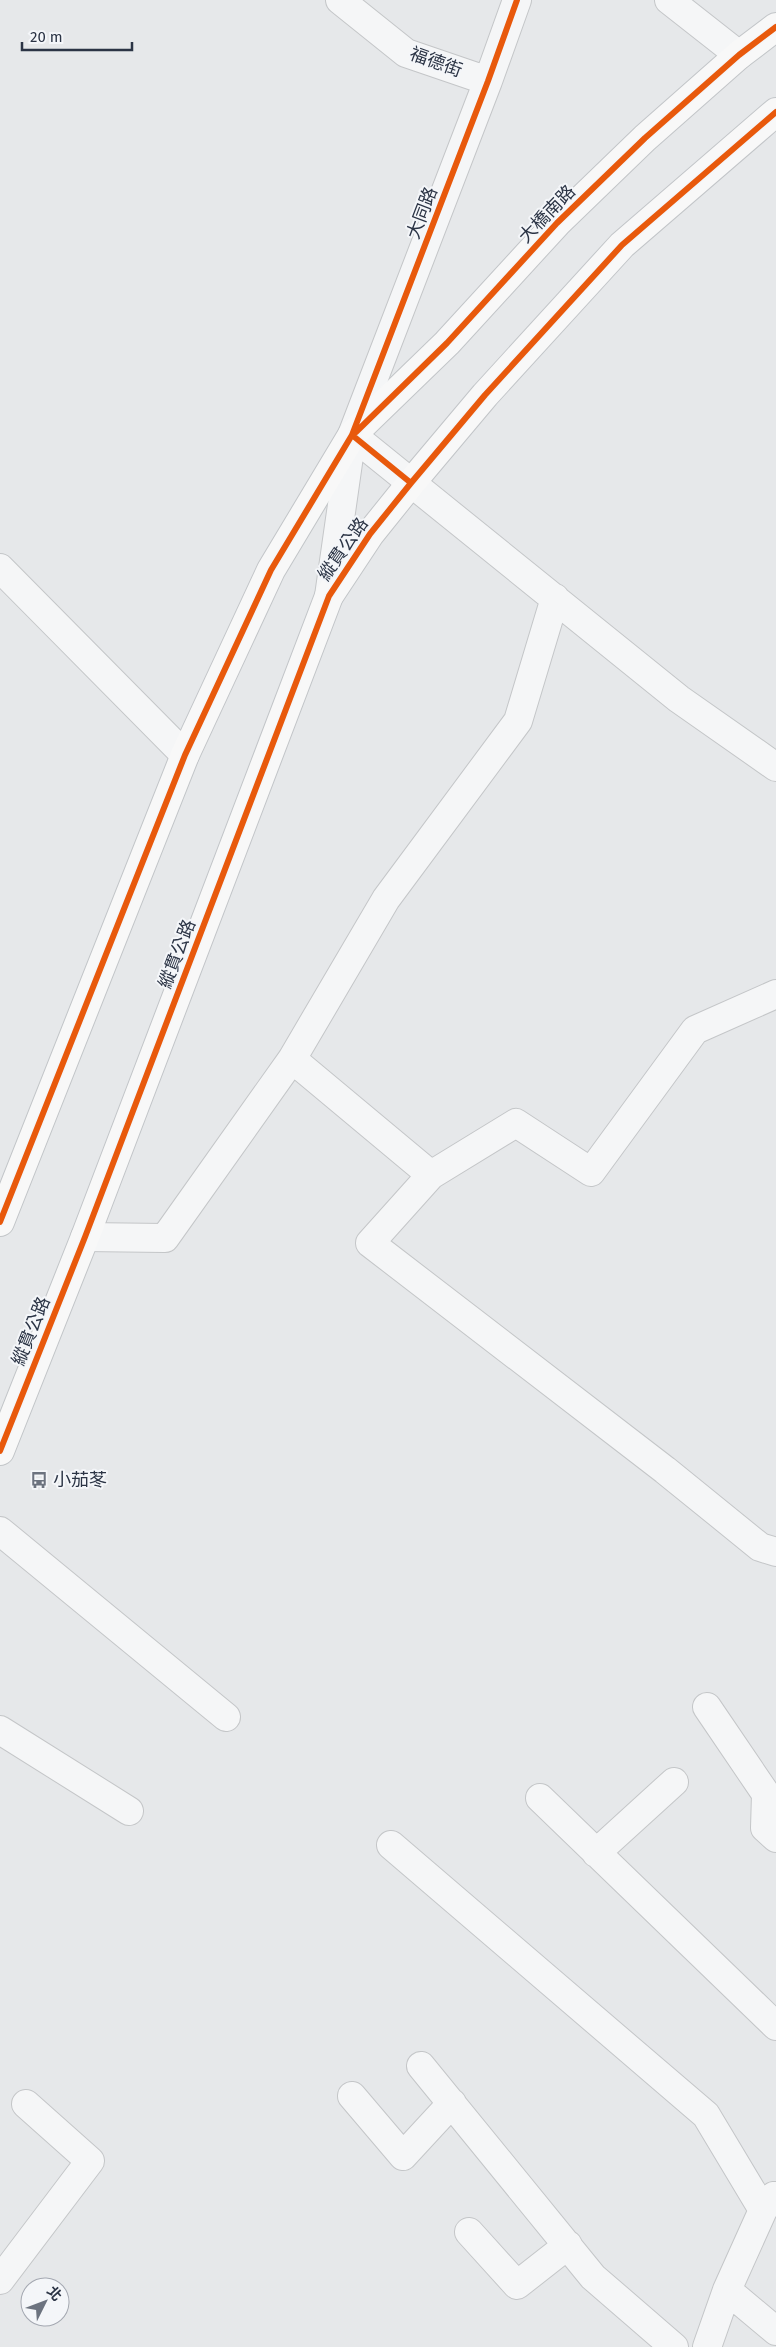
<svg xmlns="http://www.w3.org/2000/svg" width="776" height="2347" font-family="'Fira Sans','Noto Sans TC',sans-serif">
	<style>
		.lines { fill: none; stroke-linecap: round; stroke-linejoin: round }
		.minor-casing { stroke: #c4c6c8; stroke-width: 30 }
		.major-casing { stroke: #c2c5c8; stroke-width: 30 }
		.minor { stroke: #f5f6f7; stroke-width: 28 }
		.major { stroke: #f8f8f8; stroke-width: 28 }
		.cycleway-casing { stroke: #f4f6f9; stroke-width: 9 }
		.cycleway { stroke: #e8590c; stroke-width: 6 }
		.labels { text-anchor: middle; stroke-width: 4; stroke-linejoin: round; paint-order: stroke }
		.street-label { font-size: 18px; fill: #2b3445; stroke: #f4f6f9 }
		.poi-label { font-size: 18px; fill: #2b3445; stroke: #f4f6f9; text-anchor: start }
	</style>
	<rect width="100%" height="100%" fill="#e6e8ea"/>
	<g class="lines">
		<g class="minor-casing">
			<path id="minor" d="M340,0L406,53L488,81
				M669,0L739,55
				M352,435L679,699L776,767
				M0,568L185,755
				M329,596L352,435L488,81L517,0
				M776,994L695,1030L591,1172L516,1123L431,1175L370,1243L665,1470L760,1547L776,1552
				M292,1059L431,1175
				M85,1237L165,1238L292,1059L386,899L518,721L555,598
				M0,1531L226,1717
				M707,1707L766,1794L765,1828L776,1838
				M0,1730L129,1811
				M540,1798L776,2026
				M391,1845L706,2115L763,2210
				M596,1853L674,1782
				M421,2066L593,2277L674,2347
				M352,2096L403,2156L452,2103
				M469,2232L517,2285L568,2245
				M0,2280L90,2161L26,2104
				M727,2290L776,2331
				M707,2347L727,2290L763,2210L774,2196"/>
		</g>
		<g class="major-casing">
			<path id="major" d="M0,1222L185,755L271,570L352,435L447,343L557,223L645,138L739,55L776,27
				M0,1451L85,1237L329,596L370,534L411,483L485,395L622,245L776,112"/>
		</g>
		<use href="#minor" class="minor"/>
		<use href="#major" class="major"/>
		<g class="cycleway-casing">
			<path id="cycleway" d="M356,432L447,343L557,223L645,138L739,55L776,27
				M352,435L411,483
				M0,1222L185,755L271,570L352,435L488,81L517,0
				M0,1451L85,1237L329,596L370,534L411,483L485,395L622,245L776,112"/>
		</g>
		<use href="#cycleway" class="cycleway"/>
	</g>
	<defs>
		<g id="bus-bare" transform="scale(1.35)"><path d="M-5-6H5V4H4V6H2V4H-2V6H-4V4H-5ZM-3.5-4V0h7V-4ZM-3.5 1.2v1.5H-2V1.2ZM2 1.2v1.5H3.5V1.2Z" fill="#6c737f" stroke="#f4f6f9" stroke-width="2.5" paint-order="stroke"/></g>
	</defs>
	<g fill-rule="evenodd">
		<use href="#bus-bare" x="39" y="1480"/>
	</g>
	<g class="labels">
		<g class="street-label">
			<text transform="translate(436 62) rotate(20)" y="6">福德街</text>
			<text transform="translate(422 213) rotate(-69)" y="6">大同路</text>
			<text transform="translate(547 214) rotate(-46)" y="6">大橋南路</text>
			<text transform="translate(343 549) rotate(-55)" y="6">縱貫公路</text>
			<text transform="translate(177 954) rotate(-69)" y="6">縱貫公路</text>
			<text transform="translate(31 1331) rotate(-68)" y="6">縱貫公路</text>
		</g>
		<g class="poi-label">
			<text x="53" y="1486">小茄苳</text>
		</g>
	</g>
	<g transform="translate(45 2302) rotate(48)"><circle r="24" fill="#f4f6f9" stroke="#a4a8b1"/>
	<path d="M0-4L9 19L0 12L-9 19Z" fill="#6c737f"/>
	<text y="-8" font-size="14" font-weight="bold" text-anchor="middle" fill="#2b3445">北</text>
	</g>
	<path d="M22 42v8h110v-8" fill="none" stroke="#2b3445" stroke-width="2.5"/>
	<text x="30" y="42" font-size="15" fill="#2b3445" stroke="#f4f6f9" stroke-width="4" paint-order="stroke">20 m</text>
</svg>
